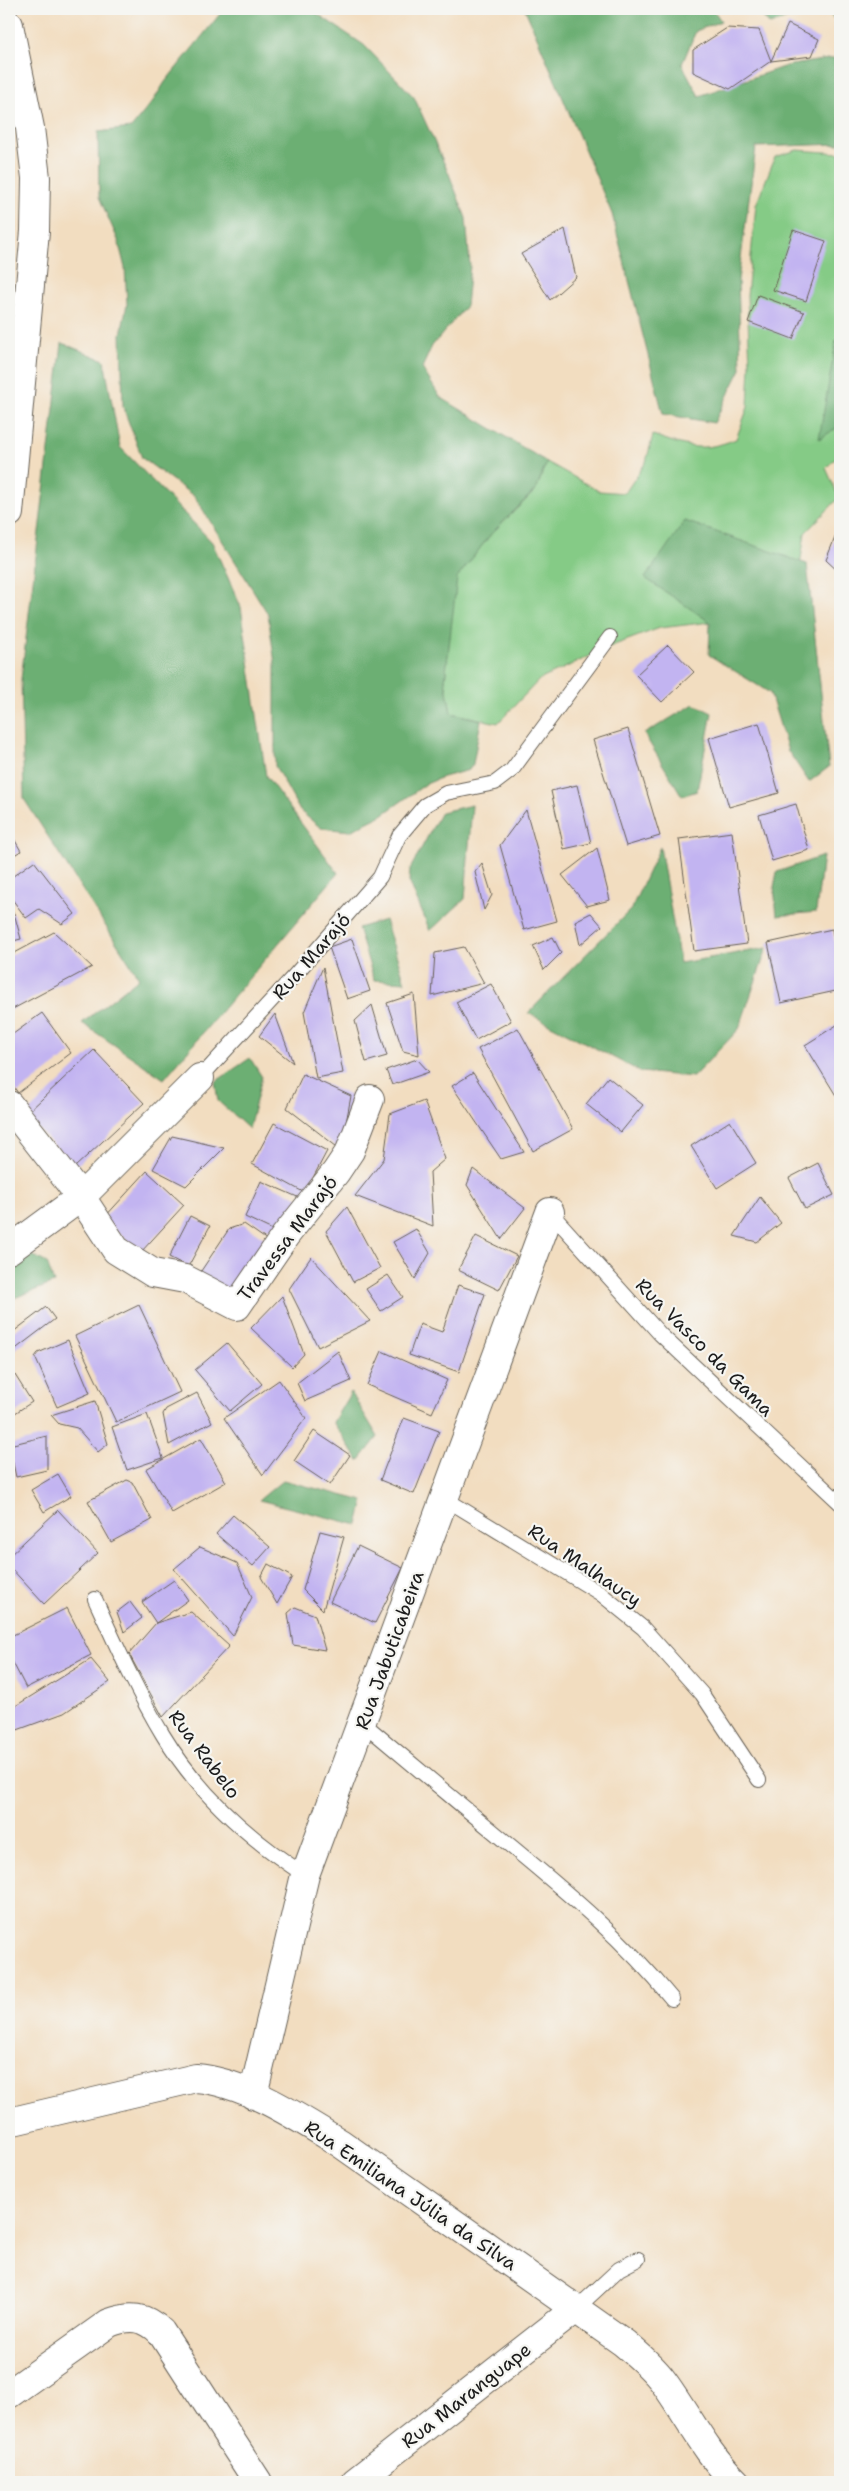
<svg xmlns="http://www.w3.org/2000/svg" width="849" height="2491" font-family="'Shantell Sans',sans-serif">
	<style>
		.green { fill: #85cb86; stroke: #507451 }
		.forest { fill: #6caf73; stroke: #446648 }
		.building { fill: #c2b4f1 }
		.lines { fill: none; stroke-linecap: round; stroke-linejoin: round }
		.service-casing { stroke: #676055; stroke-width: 16 }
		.minor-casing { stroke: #676055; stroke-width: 30 }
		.service { stroke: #fff; stroke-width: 14 }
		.minor { stroke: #fff; stroke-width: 28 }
		.labels { text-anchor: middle; stroke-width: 4.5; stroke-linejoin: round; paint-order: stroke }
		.street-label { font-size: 19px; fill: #1c1c1c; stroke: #f6f6f2 }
	</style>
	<rect width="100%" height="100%" fill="#f6f6f2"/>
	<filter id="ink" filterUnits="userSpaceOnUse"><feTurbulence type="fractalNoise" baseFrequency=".02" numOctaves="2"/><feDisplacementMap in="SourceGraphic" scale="10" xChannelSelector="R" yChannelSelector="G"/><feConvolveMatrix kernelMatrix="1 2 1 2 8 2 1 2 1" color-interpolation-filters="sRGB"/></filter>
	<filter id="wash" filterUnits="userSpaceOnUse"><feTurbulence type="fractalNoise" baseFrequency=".0096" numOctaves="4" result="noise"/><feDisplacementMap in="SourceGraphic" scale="20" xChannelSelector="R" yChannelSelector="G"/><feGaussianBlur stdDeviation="1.12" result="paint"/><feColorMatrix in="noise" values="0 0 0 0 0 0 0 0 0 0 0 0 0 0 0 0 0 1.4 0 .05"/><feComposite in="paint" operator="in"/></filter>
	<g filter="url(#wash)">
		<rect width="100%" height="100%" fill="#f2ddc0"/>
		<path class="green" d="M797,150L840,153V454L826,468L839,498L805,533L799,572L753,617L660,628L609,647L539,680L498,723L451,713L445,680L456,578L491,534L536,490L547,462L599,491L625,493L646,462L653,435C687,447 701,453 736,439L748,407L750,365L747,296L756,205L775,157Z"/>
		<path class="forest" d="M224,9H310L364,45L414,97L449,174L466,218L470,266L466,306L432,346L422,368L440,397L547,462L536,489L491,534L457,578L445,680L451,713L481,720L473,764L469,770L443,777L426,784L382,815L350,831L321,828L300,811L275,766V664L268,614L195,497L142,458L123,407L121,334L127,304L125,268L118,240L99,197L98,132L131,128L153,101L165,82Z
			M525,9H713L721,21L696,31L682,64L699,96L786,66L840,57V144L756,147L738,280L741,369L714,423L663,414L612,214Z
			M756,9H811L770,25Z
			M825,9H840V18L836,21Z
			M840,339V426L819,439L836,341Z
			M62,343L104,360L120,447L212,542L241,607L266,776L338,873L164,1079L82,1023L139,978L24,799L21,679Z
			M685,521L807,564L829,767L809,782L788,751L770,693L709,655L710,622L645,578Z
			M694,704L712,713L697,791L682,796L644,734Z
			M472,805L465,899L430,931L409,881L410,869L441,812Z
			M660,847L680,963L767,948L739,1029L693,1077L641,1072L528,1013L631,909Z
			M823,856L816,912L777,916L774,887L777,872Z
			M385,920L405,982L374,980L358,928Z
			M250,1058L262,1077L249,1129L218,1101L215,1082Z
			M32,1255L47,1263L54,1283L9,1300V1272Z
			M351,1392L378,1437L359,1461L333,1422Z
			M283,1480L364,1501L358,1525L259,1500Z"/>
		<g id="blocks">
			<path class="building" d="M788,24L819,39L812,56L771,61L730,89L693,72V50L727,28L759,30L771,61Z
				M565,229L576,277L550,300L521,254Z
				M793,230L826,241L806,301L773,290Z
				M758,295L804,312L793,339L748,322Z
				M840,525V573L826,560Z
				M668,645L694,672L662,702L636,675Z
				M759,723L779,793L729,807L709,738Z
				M628,729L660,836L626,846L593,740Z
				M577,785L591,843L564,849L551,791Z
				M796,804L809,850L772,861L759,815Z
				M526,810L557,921L524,930L500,845Z
				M9,830L21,851L9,858Z
				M732,832L747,944L694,951L679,839Z
				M597,848L610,900L587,906L562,875Z
				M34,861L75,914L62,924L39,909L26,918L9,895V879Z
				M482,863L492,895L484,910L475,872Z
				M14,913L21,939L9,942V915Z
				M591,913L602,926L580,945L575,921Z
				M832,929L840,968V990L781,1003L768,943Z
				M54,932L92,967L9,1011V956Z
				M553,937L561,953L544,970L533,946Z
				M352,939L370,991L347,999L329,947Z
				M464,947L484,983L432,996L435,953Z
				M323,967L343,1073L316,1078L304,1012Z
				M491,984L511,1021L476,1040L456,1002Z
				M414,994L419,1055L403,1051L387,1003Z
				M372,1005L387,1056L366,1062L355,1021Z
				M42,1013L71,1053L18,1093L9,1080V1037Z
				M275,1014L293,1063L259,1036Z
				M840,1023V1102L805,1045Z
				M518,1028L573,1129L533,1151L478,1049Z
				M94,1050L144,1103L75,1167L25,1115Z
				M417,1059L429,1072L392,1085L386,1070Z
				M473,1073L524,1152L501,1159L452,1086Z
				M303,1074L351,1096L341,1150L287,1108Z
				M608,1077L643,1105L621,1132L586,1104Z
				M424,1101L445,1159L430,1172L433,1226L355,1196L384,1159L390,1114Z
				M730,1121L756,1163L717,1188L691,1146Z
				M274,1123L327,1151L305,1193L252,1164Z
				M172,1136L224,1148L186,1186L153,1169Z
				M818,1163L834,1195L805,1209L789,1178Z
				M473,1169L525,1208L501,1239L467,1185Z
				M147,1171L184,1205L141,1252L103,1219Z
				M261,1181L302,1199L285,1236L245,1217Z
				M760,1197L781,1223L757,1242L734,1236Z
				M347,1207L380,1268L353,1282L326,1231Z
				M190,1216L210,1226L188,1267L169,1257Z
				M244,1224L277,1247L236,1308L195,1280L229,1229Z
				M416,1229L430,1253L415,1279L393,1242Z
				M476,1236L517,1256L499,1290L458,1270Z
				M311,1257L370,1321L318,1347L289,1289Z
				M388,1275L403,1297L381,1311L366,1289Z
				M458,1285L485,1294L459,1372L409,1355L420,1324L442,1332Z
				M282,1296L304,1354L292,1367L251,1328Z
				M139,1305L180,1392L116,1422L75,1336Z
				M46,1307L55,1319L9,1354V1335Z
				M68,1340L90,1393L57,1407L35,1357L38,1353Z
				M227,1343L262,1384L230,1411L195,1370Z
				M338,1351L351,1381L305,1401L297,1383Z
				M382,1351L447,1380L432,1413L367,1385Z
				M15,1375L32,1402L9,1417V1379Z
				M279,1380L306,1418L263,1475L224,1418Z
				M197,1393L212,1422L169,1445L163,1414L166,1409Z
				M95,1401L108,1444L98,1452L77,1428L59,1424L51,1415Z
				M147,1414L163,1458L127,1470L112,1427Z
				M404,1418L439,1431L414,1494L380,1480Z
				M314,1431L350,1455L330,1485L294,1461Z
				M47,1436V1470L16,1477L9,1445Z
				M201,1438L226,1482L172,1513L146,1469Z
				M58,1474L71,1496L44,1512L31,1490Z
				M127,1480L132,1482L152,1520L111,1542L88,1501Z
				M58,1510L98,1553L44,1604L9,1566V1556Z
				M233,1515L270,1547L253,1566L216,1534Z
				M320,1531L344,1537L323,1610L303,1590Z
				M358,1546L403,1568L375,1623L330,1602Z
				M200,1547L237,1563L252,1597L233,1636L174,1569Z
				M268,1564L292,1577L277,1604L261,1577Z
				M174,1580L188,1600L156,1623L142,1602Z
				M130,1602L142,1618L124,1632L117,1612Z
				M295,1607L315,1615L325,1650L293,1645L288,1613Z
				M67,1608L91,1655L26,1688L9,1655V1637Z
				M191,1612L229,1646L163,1717L129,1654L156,1623Z
				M91,1659L110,1682L64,1713L9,1733V1710Z"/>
		</g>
	</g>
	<g filter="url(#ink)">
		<use href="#blocks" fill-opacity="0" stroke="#676055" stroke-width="1"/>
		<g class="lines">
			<g class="service-casing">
				<path id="service" d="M200,1078L293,977L380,877L399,836L425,805L446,793L495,783L512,770L610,637
					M550,1212L660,1334L840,1503
					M444,1498L601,1594L643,1628L702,1694L759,1780
					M95,1599C116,1645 137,1692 163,1735C198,1793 249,1839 305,1875
					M363,1723C413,1765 462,1806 512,1847C570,1895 624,1940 672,1999
					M577,2308L619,2269L638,2259"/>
			</g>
			<g class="minor-casing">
				<path id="minor" d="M9,25L30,128L36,178L35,231L9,513
					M9,1105L81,1197L116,1250L153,1273L185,1279L237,1306L285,1236L336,1172L350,1151L370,1099
					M9,1250L81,1197L200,1078
					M253,2095L305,1875L550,1212
					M9,2122L196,2078C245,2082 299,2118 340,2143L624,2343C638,2355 652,2366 663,2381C688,2415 705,2452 736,2482
					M9,2394L109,2323C130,2315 145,2316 161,2332L258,2482
					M355,2482L577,2308"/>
			</g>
			<use href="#service" class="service"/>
			<use href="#minor" class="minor"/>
		</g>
	</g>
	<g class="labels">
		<g class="street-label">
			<text transform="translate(311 956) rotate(-49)" y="7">Rua Marajó</text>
			<text transform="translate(287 1238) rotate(-53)" y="7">Travessa Marajó</text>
			<text transform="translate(705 1347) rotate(45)" y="7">Rua Vasco da Gama</text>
			<text transform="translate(585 1565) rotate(34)" y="7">Rua Malhaucy</text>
			<text transform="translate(389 1650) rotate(-70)" y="7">Rua Jabuticabeira</text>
			<text transform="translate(205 1754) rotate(53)" y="7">Rua Rabelo</text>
			<text transform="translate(411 2195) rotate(34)" y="7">Rua Emiliana Júlia da Silva</text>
			<text transform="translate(466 2395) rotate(-38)" y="7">Rua Maranguape</text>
		</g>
	</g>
	<rect width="849" height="2491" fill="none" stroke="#f6f6f2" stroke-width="30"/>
</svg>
